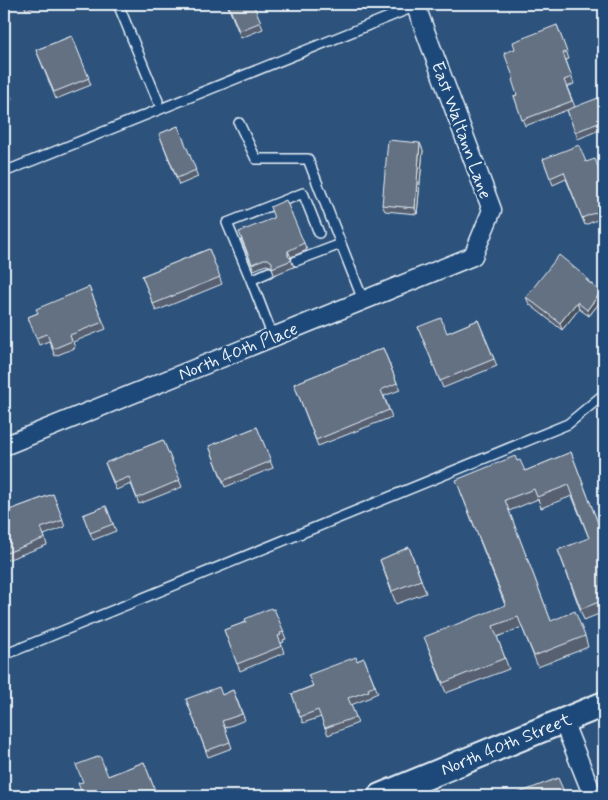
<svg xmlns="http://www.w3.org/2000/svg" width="608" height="800" font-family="Mynerve,sans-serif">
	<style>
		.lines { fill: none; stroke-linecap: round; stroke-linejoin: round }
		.lane-casing { stroke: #e8f1f8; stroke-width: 12 }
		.street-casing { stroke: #e8f1f8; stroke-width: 21 }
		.secondary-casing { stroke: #e8f1f8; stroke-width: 28 }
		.lane { stroke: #1f4a7a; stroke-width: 9 }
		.street { stroke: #1f4a7a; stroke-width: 18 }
		.secondary { stroke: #1f4a7a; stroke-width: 24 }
		.wall { fill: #566171; stroke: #e8f1f8 }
		.shaded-wall { fill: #464f5c; stroke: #e8f1f8 }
		.building { fill: #647183; stroke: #e8f1f8 }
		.labels { text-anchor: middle; stroke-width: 5; stroke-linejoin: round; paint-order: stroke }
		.street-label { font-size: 18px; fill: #e8f1f8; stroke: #1f4a7a }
	</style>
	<rect width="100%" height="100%" fill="#2d527c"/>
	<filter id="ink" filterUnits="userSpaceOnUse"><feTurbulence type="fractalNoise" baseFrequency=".02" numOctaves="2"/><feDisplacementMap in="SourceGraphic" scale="10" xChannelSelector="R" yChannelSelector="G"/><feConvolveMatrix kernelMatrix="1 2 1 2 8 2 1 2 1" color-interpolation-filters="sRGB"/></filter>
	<g filter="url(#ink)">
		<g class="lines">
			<g class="lane-casing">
				<path id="lane" d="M118,4L158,101
					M239,123L256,159H308L341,244
					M4,172L416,6
					M296,261L341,244L363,300
					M269,272L251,280L273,337
					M251,280L227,223L303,193L319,233
					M4,655L568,424L604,394"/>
			</g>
			<g class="street-casing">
				<path id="street" d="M4,446L473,256L492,210L415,4
					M563,721L593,796"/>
			</g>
			<g class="secondary-casing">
				<path id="secondary" d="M380,796L604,704"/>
			</g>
			<use href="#lane" class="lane"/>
			<use href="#street" class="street"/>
			<use href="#secondary" class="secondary"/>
		</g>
		<path class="wall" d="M24,4H42L26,10Z
			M227,4H253L263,29L241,38Z
			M557,25L569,59L566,60L574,84L567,87L575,107L604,114V128L578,139L567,110L525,126L514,96L517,95L514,79L515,49Z
			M72,36L91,85L56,99L36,50Z
			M4,77L12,99L4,102Z
			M178,126L198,177L179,185L159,134Z
			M423,150L417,214L385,211L382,205Z
			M543,159L586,162L604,183V217L585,225L566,179L553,185Z
			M241,239L304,243L307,250L291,257V259L294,267L274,275L272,267L270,266L266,265L254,270Z
			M209,249L222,284L156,311L142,276Z
			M587,278L589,282L601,292L603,298L589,316L579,309L562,330L529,304L526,297Z
			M89,287L106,329L73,342L75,348L55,356L49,341L39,345L28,317L38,313Z
			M478,320L497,366L443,388L418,327L447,333Z
			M383,348L400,390L384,396L392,417L318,446L294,384Z
			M257,427L273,468L225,487L209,446Z
			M163,440L182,487L139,504L131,484L116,490L105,463Z
			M571,452L604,539V612L584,620L558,550L589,538L572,496L541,508L538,499L509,511L551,621L585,636L588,647L538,667L522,627L497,637L509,669L446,693L428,647L505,605L460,490L517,461L525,471Z
			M53,494L65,527L44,535L47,545L4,561V512Z
			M106,506L116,531L93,540L83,515Z
			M409,547L426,593L396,604L380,560Z
			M274,609L286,639L283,640L284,642L281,643L284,653L240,671L224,630L246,622Z
			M364,658L378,693L371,696V697L351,705L358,723L328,735L321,717L303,723L292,694L312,686L357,661Z
			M233,690L245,720L225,728L232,748L208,757L186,699L222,695Z
			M144,762L157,796H83L108,776Z"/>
		<path class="shaded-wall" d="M420,143L423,150L417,214L415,208Z
			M288,251L291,257L290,261L288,256Z
			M601,292L603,298L589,316L587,310Z
			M577,302L579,309L562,330L560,323Z"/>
		<path class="building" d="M228,4H253L261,22L239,31Z
			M557,25L567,52L563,53L572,77L564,80L572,101L522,120L514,96L517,95L512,80L514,79L504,53L515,49L513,42Z
			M72,36L89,78L54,92L36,50Z
			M4,77L10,92L4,95Z
			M598,98L604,114V121L575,132L567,110Z
			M178,126L196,170L177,178L159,134Z
			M388,140L420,143L415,208L382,205Z
			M579,145L586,162L595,159L604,183V209L582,218L564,172L550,178L543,159Z
			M286,200L304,243L288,251V256L292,260L272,268V262L268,259H264L252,264L239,232L274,218L270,207Z
			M209,249L220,277L153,304L142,276Z
			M559,255L587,278L586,280L601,292L587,310L577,302L560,323L526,297Z
			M89,287L103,322L70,335L72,341L53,349L47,334L36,338L28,317L38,313L36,309Z
			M441,318L447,333L478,320L494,359L440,381L418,327Z
			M383,348L397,383L381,390L389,410L316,440L294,384Z
			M257,427L271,461L223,481L209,446Z
			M163,440L180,480L137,498L129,477L114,483L105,463Z
			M571,452L604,539V600L581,609L558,550L589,538L569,485L537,497L534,489L505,500L551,621L575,611L585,636L534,656L518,617L493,626L505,658L443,683L424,637L506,605L456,480L515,456L517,461L520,460L525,471Z
			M53,494L63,520L41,528L45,538L4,554V512Z
			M106,506L113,524L90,533L83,515Z
			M409,547L421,580L392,591L380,560Z
			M271,608L272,610L274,609L284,632L280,633L281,635L278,636L282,646L237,664L224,630L246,622L245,619Z
			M356,657L357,661L364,658L375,686L368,689L369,691L348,698L356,717L325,728L318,710L300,717L292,694L313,686L308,675Z
			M219,687L222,695L233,690L242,714L222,721L230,742L206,751L186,699Z
			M100,756L108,776L144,762L156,793L148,796H83L78,783L83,782L76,765Z
			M558,778L566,796H511Z"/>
	</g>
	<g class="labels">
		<g class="street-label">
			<text transform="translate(462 130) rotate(70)" y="6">East Waltann Lane</text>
			<text transform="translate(238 351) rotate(-22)" y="6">North 40th Place</text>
			<text transform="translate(506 744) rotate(-22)" y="6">North 40th Street</text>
		</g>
	</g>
	<rect width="608" height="800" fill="none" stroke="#1f4a7a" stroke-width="20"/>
	<rect x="10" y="10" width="588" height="780" fill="none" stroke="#e8f1f8" stroke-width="2" filter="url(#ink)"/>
</svg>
